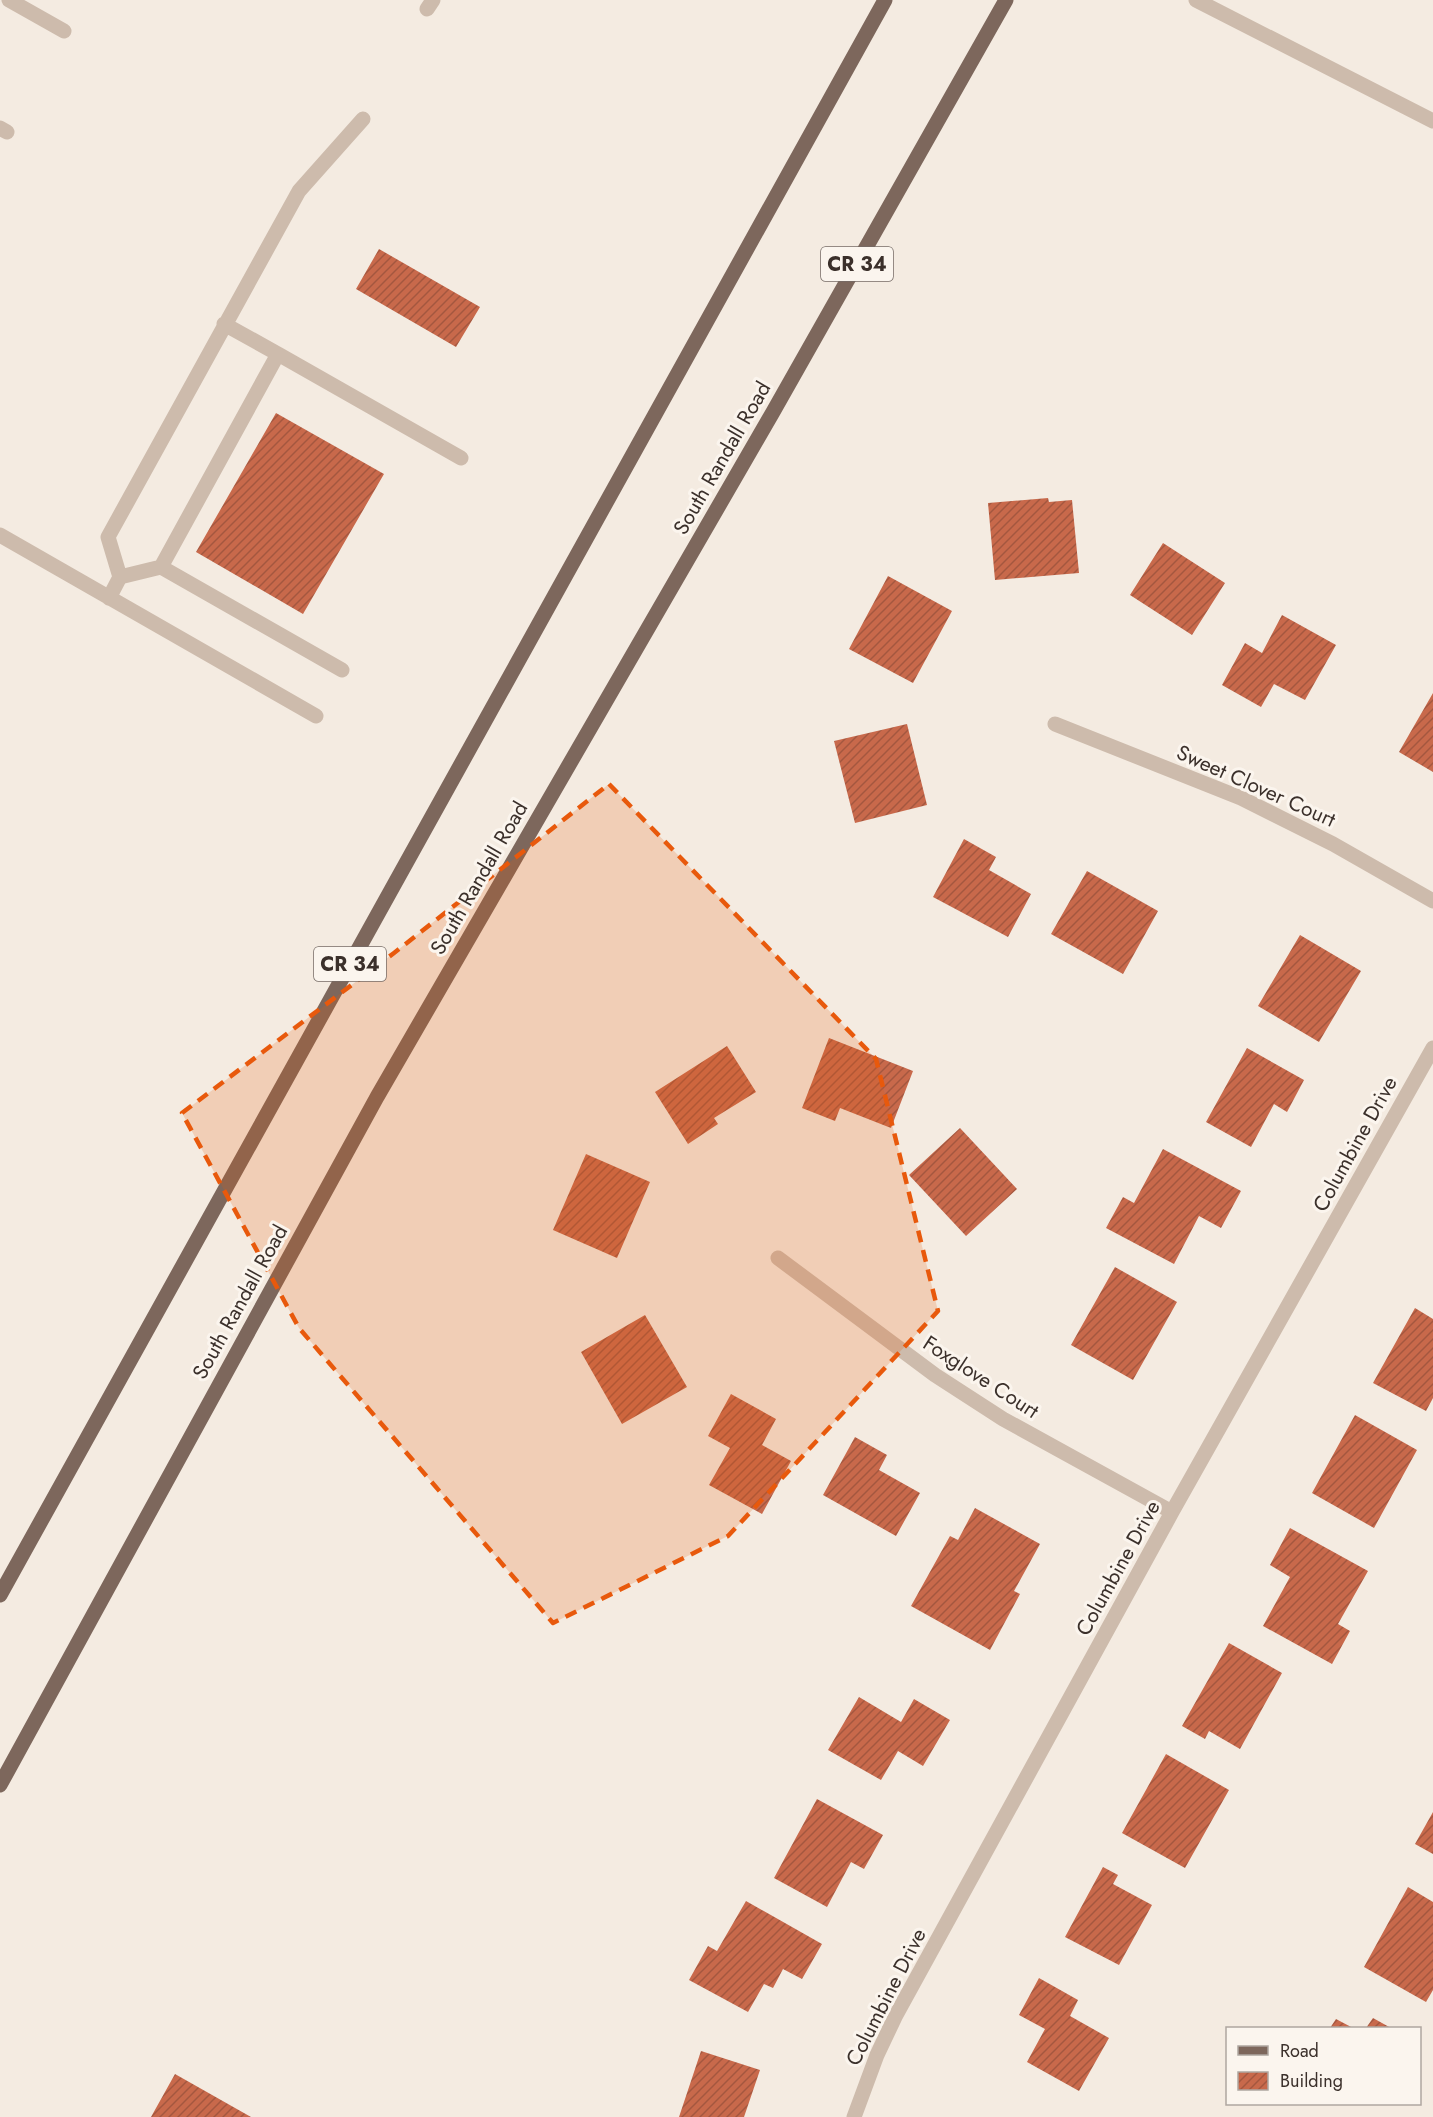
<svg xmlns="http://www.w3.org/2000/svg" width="1433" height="2117" font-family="Jost,sans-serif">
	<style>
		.building { fill: url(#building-hatch) }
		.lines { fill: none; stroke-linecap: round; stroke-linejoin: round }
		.service { stroke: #cdbbac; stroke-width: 15 }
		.minor { stroke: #cdbbac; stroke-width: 15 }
		.primary { stroke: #7d675c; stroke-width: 15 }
		.marked { fill: #e8590c; fill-opacity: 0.2; stroke: #e8590c; stroke-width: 4.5; stroke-dasharray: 12 8; stroke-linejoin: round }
		.labels { text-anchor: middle; stroke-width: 6; stroke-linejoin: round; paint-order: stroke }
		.shield { fill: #fbf5ee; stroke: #756b66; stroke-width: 1.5 }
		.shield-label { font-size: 20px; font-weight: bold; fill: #3b302b }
		.street-label { font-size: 21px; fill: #3b302b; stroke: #fbf5ee }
	</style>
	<defs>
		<pattern id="building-hatch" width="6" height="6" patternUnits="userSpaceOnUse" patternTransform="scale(1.5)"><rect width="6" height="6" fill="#c8694b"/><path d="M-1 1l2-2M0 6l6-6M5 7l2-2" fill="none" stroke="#a4573f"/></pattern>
	</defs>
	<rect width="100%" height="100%" fill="#f4ebe1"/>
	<path class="building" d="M379,249L480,307L456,347L356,289Z
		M276,413L384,474L303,614L196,552Z
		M1048,498L1049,502L1072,500L1079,573L995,580L988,503Z
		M1163,543L1225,583L1192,635L1130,595Z
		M888,576L952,611L913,683L849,649Z
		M1282,615L1336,645L1305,700L1274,684L1261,707L1222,685L1245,643L1262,653Z
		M1433,693V772L1399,752Z
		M907,724L927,805L855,823L834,741Z
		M964,839L996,857L989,870L1031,894L1008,937L933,897Z
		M1087,871L1158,911L1123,974L1051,934Z
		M1300,935L1361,971L1319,1042L1258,1006Z
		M829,1038L913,1071L891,1128L840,1108L835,1121L802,1108Z
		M727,1046L756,1092L714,1118L718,1124L688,1144L655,1092Z
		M1247,1048L1304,1080L1287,1112L1274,1104L1251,1147L1206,1122Z
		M960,1128L1017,1189L966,1236L909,1175Z
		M1163,1149L1241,1191L1221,1228L1199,1216L1174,1264L1106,1228L1123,1197L1134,1203Z
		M586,1154L650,1182L617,1258L553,1230Z
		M1115,1267L1177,1302L1133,1380L1071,1345Z
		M1415,1308L1433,1319V1398L1426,1411L1373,1383Z
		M645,1315L687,1387L622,1424L581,1352Z
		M731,1394L776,1419L762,1445L791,1461L762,1514L709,1485L730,1448L708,1436Z
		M1355,1415L1417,1450L1374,1528L1312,1493Z
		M855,1437L887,1455L879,1470L920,1493L896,1536L823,1495Z
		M975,1508L1040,1544L1014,1591L1020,1594L990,1650L911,1606L950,1536L958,1540Z
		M1290,1528L1368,1571L1338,1624L1350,1631L1332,1664L1263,1626L1290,1577L1270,1565Z
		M1229,1643L1282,1673L1240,1749L1209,1731L1205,1739L1182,1726Z
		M859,1697L901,1722L914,1699L950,1720L923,1766L898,1751L881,1780L828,1750Z
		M1166,1754L1229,1790L1185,1868L1122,1833Z
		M817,1799L883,1835L864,1869L851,1862L827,1907L774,1878Z
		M1433,1812V1854L1415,1844Z
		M1103,1867L1118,1875L1113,1884L1152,1905L1119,1965L1065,1937Z
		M1408,1887L1433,1902V1990L1426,2002L1364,1967Z
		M746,1901L822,1944L802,1979L783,1969L773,1988L764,1984L748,2012L689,1980L708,1946L717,1951Z
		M1039,1978L1078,2000L1070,2016L1109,2038L1079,2091L1027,2062L1045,2029L1019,2015Z
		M1373,2018L1391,2028H1366Z
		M1336,2019L1353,2028H1330Z
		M701,2051L760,2070L744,2117H679Z
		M175,2074L251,2117H151Z"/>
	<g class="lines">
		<path class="service" d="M9,0L64,31
			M1196,0L1433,121
			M427,9L433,0
			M0,128L7,132
			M278,354L461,458
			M0,535L316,716
			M161,567L342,670
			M120,577L161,567L278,354L224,324
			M109,598L120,577L108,537L299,191L363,119"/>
		<path class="minor" d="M1055,724L1241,798L1333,844L1433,901
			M778,1258L935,1375L1003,1419L1172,1512
			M854,2117L877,2055L895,2017L1172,1512L1433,1048"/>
		<path class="primary" d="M0,1595L885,0
			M0,1785L377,1097L773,412L1006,0"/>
	</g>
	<path class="marked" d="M609,784L876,1059L938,1311L728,1536L553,1623L299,1328L182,1113L394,953Z"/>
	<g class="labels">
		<g class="shield">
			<rect x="821" y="247" width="72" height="34" rx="4.5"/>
			<rect x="314" y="947" width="72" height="34" rx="4.5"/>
		</g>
		<g class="shield-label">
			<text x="857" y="271">CR 34</text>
			<text x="350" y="971">CR 34</text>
		</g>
		<g class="street-label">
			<text transform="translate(722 458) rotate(-60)" y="7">South Randall Road</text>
			<text transform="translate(1256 786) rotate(24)" y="7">Sweet Clover Court</text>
			<text transform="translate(479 878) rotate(-60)" y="7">South Randall Road</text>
			<text transform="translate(1355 1144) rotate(-61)" y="7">Columbine Drive</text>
			<text transform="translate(240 1302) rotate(-61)" y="7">South Randall Road</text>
			<text transform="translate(981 1377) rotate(33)" y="7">Foxglove Court</text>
			<text transform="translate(1118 1568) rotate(-61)" y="7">Columbine Drive</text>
			<text transform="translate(886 1997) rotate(-63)" y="7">Columbine Drive</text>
		</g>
	</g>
	<rect x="1226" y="2027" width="195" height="78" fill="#fbf5ee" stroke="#aea6a0" stroke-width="1.5"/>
	<rect x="1238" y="2046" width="30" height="9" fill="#7d675c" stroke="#aea6a0" stroke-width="1.5"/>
	<text x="1280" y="2057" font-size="18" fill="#3b302b">Road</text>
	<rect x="1238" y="2072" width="30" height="18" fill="url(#building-hatch)" stroke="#aea6a0" stroke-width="1.5"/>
	<text x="1280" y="2087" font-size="18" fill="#3b302b">Building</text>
</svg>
